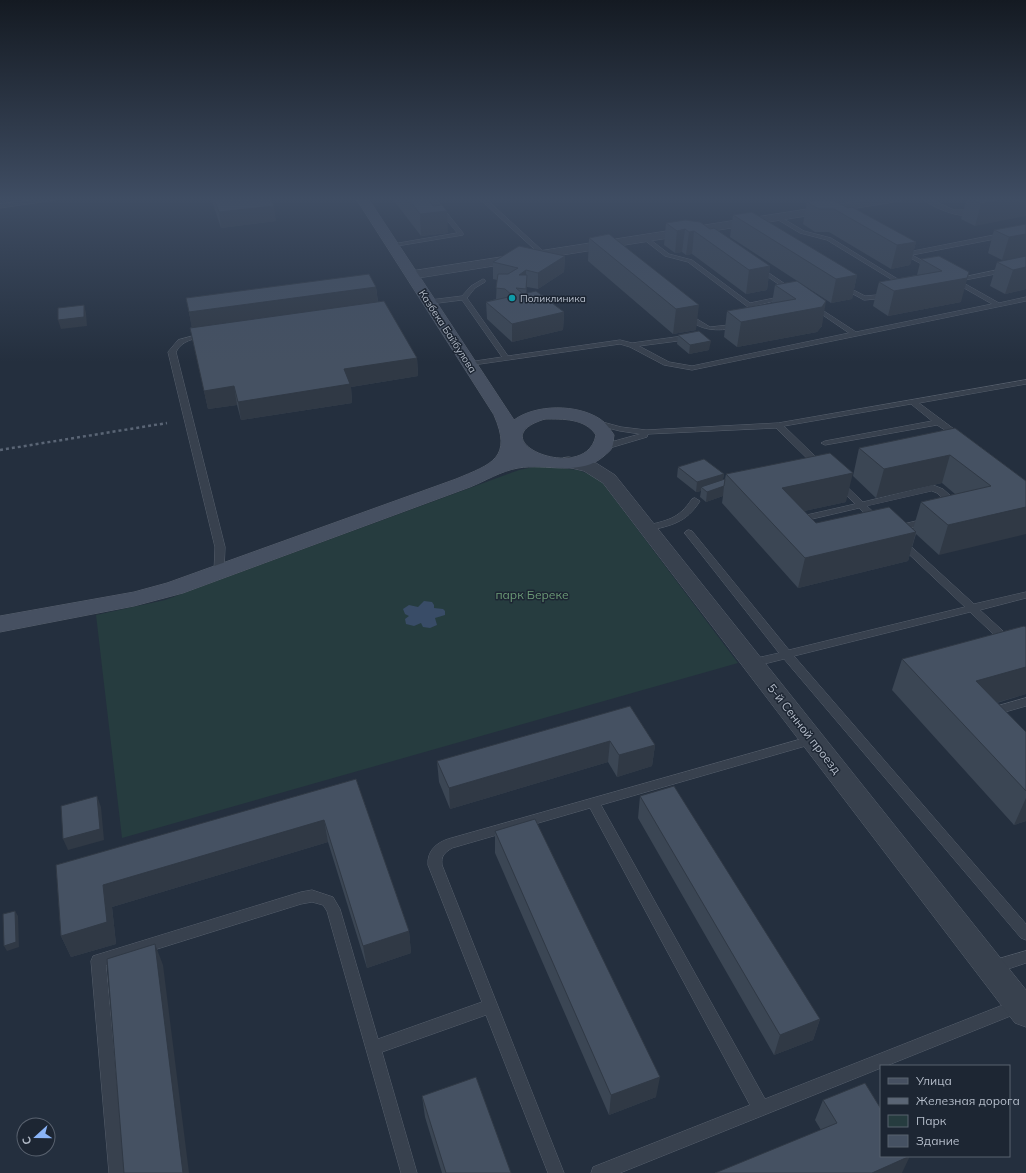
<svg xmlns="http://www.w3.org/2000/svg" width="1026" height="1173" font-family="Mulish,sans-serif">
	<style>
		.green { fill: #263c3f }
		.water { fill: #394c67 }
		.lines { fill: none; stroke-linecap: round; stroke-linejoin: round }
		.lane-casing { stroke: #565f6c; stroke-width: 1 }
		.street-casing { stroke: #565f6c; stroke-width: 1 }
		.secondary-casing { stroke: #565f6c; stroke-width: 1 }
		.lane { fill: #38414e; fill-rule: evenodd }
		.street { fill: #38414e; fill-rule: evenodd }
		.secondary { fill: #465061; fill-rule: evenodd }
		.rail { stroke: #5a6575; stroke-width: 2.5; stroke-dasharray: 3 3; stroke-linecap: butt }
		.wall { fill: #3b4654 }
		.shaded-wall { fill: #303945 }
		.building { fill: #455162; stroke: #303945 }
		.culture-dot { fill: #0f9aa8; stroke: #1d2633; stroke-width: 1.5 }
		.labels { text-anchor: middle; stroke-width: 3; stroke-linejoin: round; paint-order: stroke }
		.far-poi-label { font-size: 10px; fill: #b4bcc9; stroke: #1d2633; text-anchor: start }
		.far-street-label { font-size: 10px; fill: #b4bcc9; stroke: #1d2633 }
		.park-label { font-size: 12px; fill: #6b9a76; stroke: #1d2633 }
		.street-label { font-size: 12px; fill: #b4bcc9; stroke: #1d2633 }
	</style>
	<rect width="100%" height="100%" fill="#242f3e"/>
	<path class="green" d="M538,466L578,470L599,478L738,663L122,838L96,615L165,600L519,470Z"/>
	<path class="water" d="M424,601L432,602L434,605V608L443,609L445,611V615L435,618L437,625L430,628L423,627L421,623L414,626L406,624L405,619L409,616L405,614L403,609L409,605L418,607Z"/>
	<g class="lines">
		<g class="lane-casing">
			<path id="lane" d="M50,198H68L0,208V204Z
				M429,198H435L463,233V235L391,247V245L393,244L457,233Z
				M479,198H485L545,253V255H541Z
				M531,198H541L538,200Z
				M921,198H928L954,210H976L979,212C964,222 934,208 921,198Z
				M777,215L804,231L831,238L909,286L904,287L827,240L800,233L775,218L774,217Z
				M1026,229V233L912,255L934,267L935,268L932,270L898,251L901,249L907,252Z
				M643,237H647L669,254L692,260L750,303L784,296L787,298L754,306L765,315L760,316L688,262L665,256L643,239Z
				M1026,264V268L960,281L999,303L1026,297V301L692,370L664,365L630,347L620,344L466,366L465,364L469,362L502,357L462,300L430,304L427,302L430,300L462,296L471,286L483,279L485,280V282L475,288L467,298L508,356L620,340L632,343L690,335L694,337L693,339L639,346L669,362L692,366L849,333L811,307L810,306L813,304L856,332L992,304L950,280Z
				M757,265L794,290V292H790L755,268L754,267Z
				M842,284L865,296L888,294L891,296L888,298L864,300L840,287V285Z
				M687,313L710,327L738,324L741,326L738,328C716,331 700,332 684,315Z
				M204,333L206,334V336C194,339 182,340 176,352L225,547L224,572L219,575L214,572L215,547L168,352L178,340Z
				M1026,380V384L919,403L962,435L963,437L959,439L937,425L825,445L821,443L825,441L932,421L911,404L784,426L823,464L824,466L823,468H817L776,428L648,434L647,437L603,450L599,447L600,445L640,434L620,431L592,424L591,422L595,420L621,427L646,430L778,423Z
				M839,481L842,482L863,502L933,485L943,489L969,512L967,514L817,551L806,548L784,525L789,519L855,504L835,484ZM932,491L937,493L957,511L817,545L812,544L794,525L795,523L859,508L875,523L878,524L883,521L867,506Z
				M695,498L700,501C686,523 672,525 648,531L643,528L645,526C667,520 678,520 692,499Z
				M689,530L692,531L789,650L965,607L898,544L896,542L898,540H904L974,604L1026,592V598L980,610L1026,652V662L1022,661L970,612L794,656L1026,924V940L1021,938L784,659L752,667L748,666L747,663L748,660L779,653L686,535L684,533L686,531Z
				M1026,698V706L991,716L987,715L985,712L987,709Z
				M812,736L816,737L818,740L816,743L601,805L765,1099L1018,999L1023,1001L1025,1006L1023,1011L886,1066H881V1068L620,1173H591L593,1167L750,1105L590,808L452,848C444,853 441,856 442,865L564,1173H548L486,1015L382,1052L417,1173H401L327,911L323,905L312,902L301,904L106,965L125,1173H109L91,961L93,956L301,892L312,890L333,897L340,909L378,1039L482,1002L428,865C427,851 436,843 448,839Z
				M1026,951V963L993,974L988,972L986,967L988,962Z"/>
		</g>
		<g class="street-casing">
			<path id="street" d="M878,198H905L900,201L412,279L406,275L412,271Z
				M569,457L596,463L615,475L1026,990V1027L1015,1023L603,483L584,471L563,466L560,462L563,458Z"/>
		</g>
		<g class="secondary-casing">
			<path id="secondary" d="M356,198H368L514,420C536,404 577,404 600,419C606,423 610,429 614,435C613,439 614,444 612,447C611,451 607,453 604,456C580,477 546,463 518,468C501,471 485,481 470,487L183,593L134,606L0,632V616L134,592L167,583L456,479C492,464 513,458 494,415ZM545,419C563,419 585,418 596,435C587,486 475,440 545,419Z"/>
		</g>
		<use href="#lane" class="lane"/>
		<use href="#street" class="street"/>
		<use href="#secondary" class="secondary"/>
		<path class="rail" d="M0,450L167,423"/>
	</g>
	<path class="wall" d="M211,198H270L276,221L221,228Z
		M392,198H427L448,233L421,236Z
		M967,198H1026L975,226L961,219Z
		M807,202L848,208L916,242L910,265L891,269L829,232H815L803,224Z
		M733,215L857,275L852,299L831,303L730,237Z
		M666,223L710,229L770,266L767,290L746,294L692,254L686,255L682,252L675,253L664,245Z
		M1026,224V256L1002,260L988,253L994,230Z
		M609,234L696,330L673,334L588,261L589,238Z
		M565,256L564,272L538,289L527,287V293L564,312L563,330L512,342L487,319L486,302L496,299L497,280L493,279V262Z
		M939,256L961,302L888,316L873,306L879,282L917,275L921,259Z
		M1026,256V289L1005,294L990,286L997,262Z
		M797,281L822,326L817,332L737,347L724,337L727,311L772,303L775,285Z
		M376,287L378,302L417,358L418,376L351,387L352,403L241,420L237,405L208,409L190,328L192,327L186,298Z
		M678,335L709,350L689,354L677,344Z
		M955,428L1026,481L939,555L916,534L908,561L798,588L722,503L723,496L706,502L700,497L701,491L696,492L677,477L678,467L724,474L723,479H725L726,474L846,502L804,511L816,523L913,529L921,502L955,494L942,483L876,498L853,476L859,448Z
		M902,659L1026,694L997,703L1026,732V821L1014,825L892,690Z
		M630,706L655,745L652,766L617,777L608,762L450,809L439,782L437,761Z
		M356,779L409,931L411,953L367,968L328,842L112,907L116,944L71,957L61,936L56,865Z
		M640,796L820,1019L813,1040L774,1055L638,818Z
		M495,831L656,1097L609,1115L495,853Z
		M422,1096L511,1173H442L425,1117Z
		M823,1100L902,1173L821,1130L815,1120Z"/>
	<path class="shaded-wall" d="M0,198H25L0,201Z
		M1012,198H1026V216L975,226L981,204Z
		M274,206L276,221L221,228L219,212Z
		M447,211L448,233L421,236L420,214Z
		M685,229L682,252L675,253L677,231Z
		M694,231L692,254L686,255L689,232Z
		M1026,234V256L1002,260L1009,237Z
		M916,242L910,265L891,269L897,245Z
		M565,256L564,272L538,289V273Z
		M770,266L767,290L746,294L749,270Z
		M1026,267V289L1005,294L1013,270Z
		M526,270V286L519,275Z
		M969,272L961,302L888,316L894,291Z
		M527,275V291L526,305V289Z
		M857,275L852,299L831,303L836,279Z
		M376,287L378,303L192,329L189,312Z
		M826,301L822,326L817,332L737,347L741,322Z
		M84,305L86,313L87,326L61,329L58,320Z
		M699,305L696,330L673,334L676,309Z
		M564,312L563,330L512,342V324Z
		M711,341L709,350L689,354L690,345Z
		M417,358L418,376L351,387L352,403L241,420L238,402L344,369Z
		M234,386L237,405L208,409L204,391Z
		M950,455L942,483L876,498L884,469Z
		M853,473L846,502L776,517L782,488Z
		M724,474L722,484L701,487V491L696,492L697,482Z
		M724,486L723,496L706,502L707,492Z
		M1026,507V534L939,555L948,525Z
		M916,532L908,561L798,588L805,558Z
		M1026,667V694L964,712L976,681Z
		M610,741L608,762L450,809L449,788Z
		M655,745L652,766L617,777L619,755Z
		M97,796L101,807L104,840L68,850L63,839Z
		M1026,798V821L1014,825Z
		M324,820L328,842L112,907L116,944L71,957L61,936L103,885Z
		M15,911L18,916L19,947L7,951L4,946Z
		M409,931L411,953L367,968L363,946Z
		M155,944L163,965L189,1173H183Z
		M820,1019L813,1040L774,1055L780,1035Z
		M660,1077L656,1097L609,1115L611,1095Z
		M910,1156L902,1173H872Z"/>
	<path class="building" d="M214,198H270L274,206L219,212Z
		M408,198H427L433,206L442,205L447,211L420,214Z
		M969,198H1012L981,204Z
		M823,200L837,202L848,208L852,207L916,242L897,245L834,209H819L807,202Z
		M752,212L857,275L836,279L733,215Z
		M685,220L700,222L710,229L714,228L770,266L749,270L694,231L689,232L685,229L677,231L666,223Z
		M1026,224V234L1009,237L994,230Z
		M609,234L699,305L676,309L589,238Z
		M519,246L565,256L538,273L526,270L519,275H527L526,289L516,288L523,294L536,291L564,312L512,324L486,302L513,296L505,289L496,288L498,274H508L518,268L493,262Z
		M939,256L969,272L967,278L894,291L879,282L942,271L921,259Z
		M1026,256V267L1013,270L997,262Z
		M369,274L376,287L189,312L186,298Z
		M797,281L826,301L822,307L741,322L727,311L796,299L775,285Z
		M384,301L417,358L344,369L350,384L238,402L234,386L204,391L190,328Z
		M84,305V317L58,320V308Z
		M699,331L711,341L690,345L678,335Z
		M955,428L1026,481V507L948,525L921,502L991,486L950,455L884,469L859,448Z
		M830,453L853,473L782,488L816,523L889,507L916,532L805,558L726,474Z
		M704,459L724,474L697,482L678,467Z
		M725,479L724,486L707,492L701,487Z
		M1024,626L1026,627V667L976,681L1026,732V791L902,659Z
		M630,706L655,745L619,755L610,741L449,788L437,761Z
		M356,779L409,931L363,946L324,820L103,885L107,922L61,936L56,865Z
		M674,786L820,1019L780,1035L640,796Z
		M97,796L100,829L63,839L61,806Z
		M535,819L660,1077L611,1095L495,831Z
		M15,911L16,942L4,946L3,914Z
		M155,944L183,1173H124L107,959Z
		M476,1077L511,1173H446L422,1096Z
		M865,1083L881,1109V1156H910L872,1173H715L837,1123L823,1100Z"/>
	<linearGradient id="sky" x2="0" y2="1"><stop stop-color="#141a22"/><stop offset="0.55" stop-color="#3f4d63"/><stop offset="1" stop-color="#3f4d63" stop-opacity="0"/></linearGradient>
	<rect width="1026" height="362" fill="url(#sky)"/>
	<circle class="culture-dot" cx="512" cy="298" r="4"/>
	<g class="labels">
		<g class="far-poi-label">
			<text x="520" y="302">Поликлиника</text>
		</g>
		<g class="far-street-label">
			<text transform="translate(448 331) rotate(57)" y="4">Казбека Байбулова</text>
		</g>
		<g class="park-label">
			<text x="532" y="599">парк Береке</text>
		</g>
		<g class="street-label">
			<text transform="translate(804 729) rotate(52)" y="4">5-й Сенной проезд</text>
		</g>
	</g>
	<rect x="880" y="1065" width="130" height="92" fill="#1d2633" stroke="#59626f"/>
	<rect x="888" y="1078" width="20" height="6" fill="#465061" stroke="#59626f"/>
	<text x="916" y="1085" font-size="12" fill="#b4bcc9">Улица</text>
	<rect x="888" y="1098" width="20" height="6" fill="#5a6575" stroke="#59626f"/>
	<text x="916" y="1105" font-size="12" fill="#b4bcc9">Железная дорога</text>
	<rect x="888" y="1115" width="20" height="12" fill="#263c3f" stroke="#59626f"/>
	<text x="916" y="1125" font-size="12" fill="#b4bcc9">Парк</text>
	<rect x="888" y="1135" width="20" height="12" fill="#455162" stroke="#59626f"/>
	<text x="916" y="1145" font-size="12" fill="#b4bcc9">Здание</text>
	<g transform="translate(36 1137) rotate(249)"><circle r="19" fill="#1d2633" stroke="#59626f"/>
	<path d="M0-3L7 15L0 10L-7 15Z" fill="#8ab4f8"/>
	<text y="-6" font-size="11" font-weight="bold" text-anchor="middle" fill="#b4bcc9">С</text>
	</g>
</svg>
